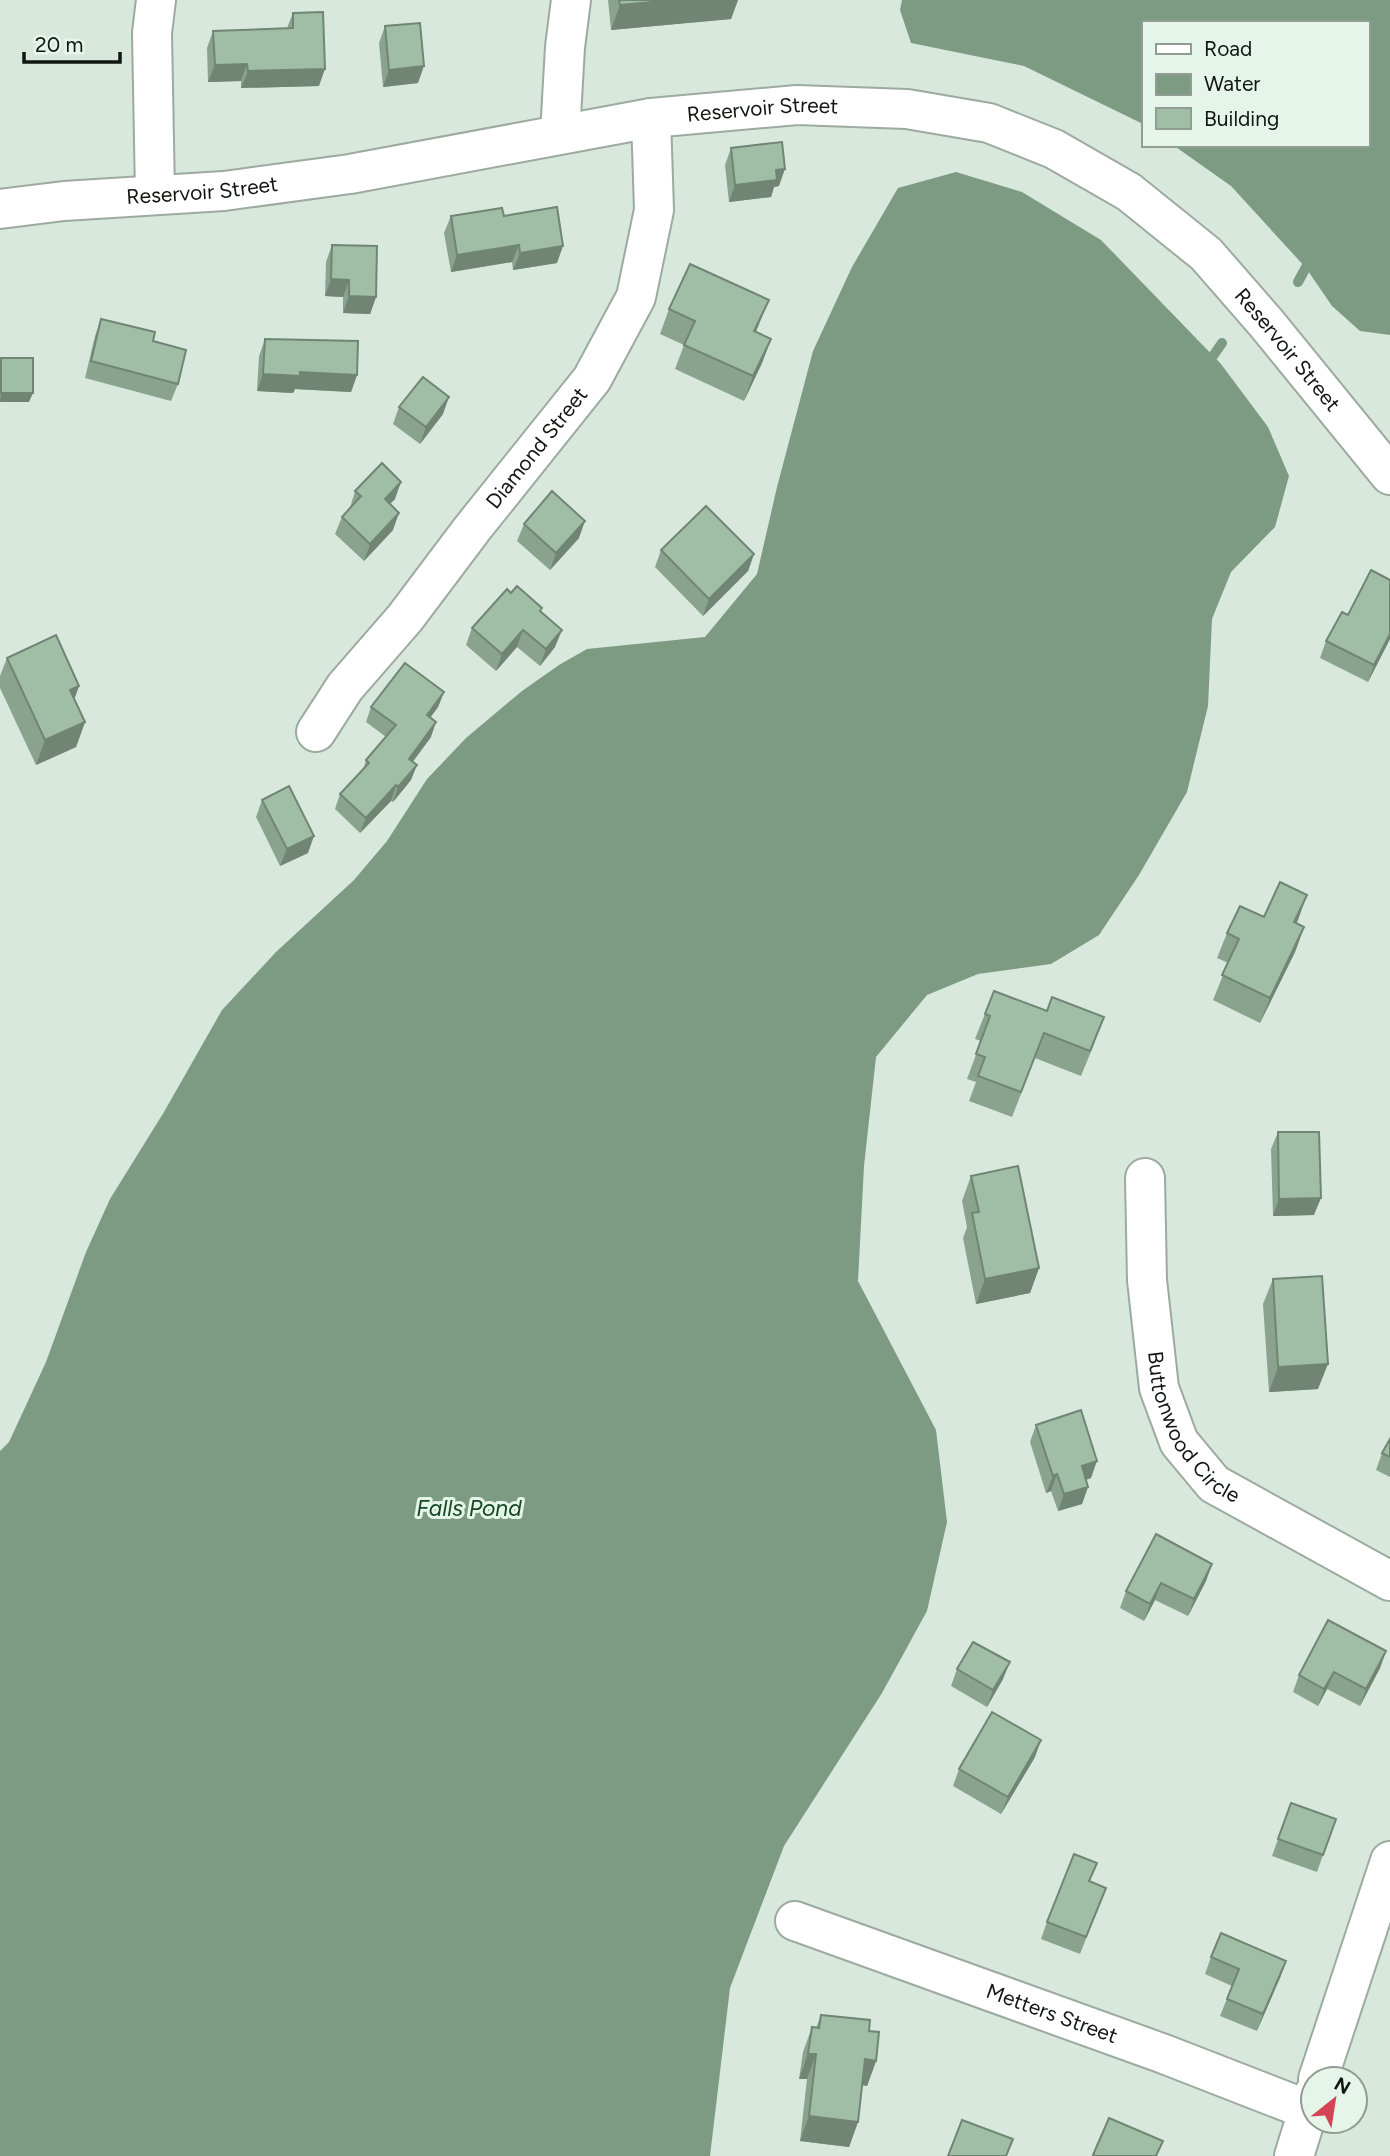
<svg xmlns="http://www.w3.org/2000/svg" width="1390" height="2156" font-family="Figtree,sans-serif">
	<style>
		.water { fill: #7d9a83 }
		.lines { fill: none; stroke-linecap: round; stroke-linejoin: round }
		.stream { stroke: #7d9a83; stroke-width: 10 }
		.minor-casing { stroke: #9caa9f; stroke-width: 42 }
		.minor { stroke: #fff; stroke-width: 38 }
		.wall { fill: #8aa38e }
		.shaded-wall { fill: #708574 }
		.building { fill: #a0bea5; stroke: #708574; stroke-width: 2 }
		.labels { text-anchor: middle; stroke-width: 6; stroke-linejoin: round; paint-order: stroke }
		.street-label { font-size: 21px; fill: #111612; stroke: #e6f5e9 }
		.water-label { font-size: 23px; font-style: italic; fill: #154625; stroke: #e6f5e9 }
	</style>
	<rect width="100%" height="100%" fill="#d9e8dc"/>
	<path class="water" d="M902,0H1390V335L1360,331L1332,306L1306,268L1231,186L1173,145H1367V23H1143V124L1024,66L911,43L900,10Z
		M956,172L1022,192L1101,240L1221,364L1268,427L1289,476L1275,527L1231,572L1212,619L1208,706L1187,792L1139,875L1099,935L1051,964L978,974L927,995L876,1057L864,1166L858,1281L936,1430L947,1522L927,1611L882,1693L784,1846L730,1988L710,2156H0V1451L9,1442L46,1362L86,1252L110,1199L164,1112L222,1010L276,952L354,880L387,841L427,779L466,738L522,691L559,665L587,649L705,637L757,574L777,487L813,351L852,267L898,188Z"/>
	<g class="lines">
		<path class="stream" d="M1298,282L1311,258
			M1206,366L1222,343"/>
		<g class="minor-casing">
			<g id="minor">
				<path d="M560,134L565,47L571,0"/>
				<path d="M155,195L152,33L156,0"/>
				<path id="s1" d="M0,209L64,201L224,191L350,174L651,118L797,105L907,109L989,123L1054,149L1129,192L1206,254L1267,324L1390,475"/>
				<path id="s2" d="M316,732L345,687L405,618L472,529L592,379L636,297L654,210L651,118"/>
				<path id="s3" d="M1145,1178L1147,1280L1159,1388L1179,1442L1214,1484L1390,1581"/>
				<path id="s4" d="M795,1921L1164,2054L1308,2110"/>
				<path d="M1318,2079L1390,1861"/>
				<path d="M1294,2156L1313,2095"/>
			</g>
		</g>
		<use href="#minor" class="minor"/>
	</g>
	<path class="wall" d="M608,0H738L731,19L611,30Z
		M293,13L319,86L241,88V81L208,82L207,48L213,31L287,28Z
		M385,26L418,83L383,87L379,43Z
		M731,148L779,186L774,187L771,197L729,202L725,165Z
		M451,216H504L557,263L513,270L512,262L451,272L444,233Z
		M332,245L376,297L370,314L343,313V297L325,296L326,262Z
		M669,309L759,324L756,332L771,339L762,363L744,401L675,369L684,345L660,334Z
		M101,319L153,341L178,384L171,401L85,378L95,336Z
		M265,339L357,375L351,392L295,389L293,393L257,391L259,356Z
		M1,358L29,402H0V362Z
		M399,407L443,414L420,444L393,424Z
		M355,491L395,499L390,504L393,530L364,561L335,534L342,517L350,508Z
		M524,524L579,538L550,570L517,541Z
		M661,550L754,554L748,571L703,616L655,567Z
		M1390,580V639L1368,682L1320,658L1326,641L1348,615Z
		M511,593L541,612L555,647L540,666L517,647L496,671L466,645L472,628Z
		M7,658L79,686L74,699L85,722L76,747L36,765L0,688V676Z
		M444,692L438,707L430,718L431,737L413,762L411,780L393,802L391,801L360,833L335,809L340,794L363,770L366,760L386,737L366,722L371,707Z
		M262,800L308,853L280,866L256,817Z
		M1264,917L1296,923L1304,927L1295,952L1260,1023L1213,1000L1228,963L1217,958L1227,933Z
		M994,991L1095,1042L1081,1076L1035,1058L1012,1117L969,1101L976,1082L967,1079L981,1041L975,1039Z
		M1278,1132L1314,1215L1273,1216L1271,1149Z
		M971,1176L1039,1268L1030,1293L976,1304L963,1238L967,1227L962,1201Z
		M1273,1279L1318,1389L1269,1392L1263,1304Z
		M1036,1425L1091,1478L1086,1480L1088,1487L1082,1504L1058,1511L1051,1491L1046,1493L1030,1442Z
		M1390,1439V1477L1376,1470L1382,1453Z
		M1212,1564L1206,1581L1188,1616L1155,1600L1144,1621L1120,1608L1126,1591Z
		M1386,1651L1380,1668L1360,1706L1327,1689L1318,1706L1293,1692L1299,1675Z
		M957,1669L1003,1679L987,1707L951,1686Z
		M1035,1757L1001,1814L953,1786L959,1769Z
		M1291,1803L1323,1855L1317,1872L1272,1856Z
		M1090,1882L1106,1888L1080,1954L1041,1939L1047,1922Z
		M1211,1957L1286,1961L1257,2031L1220,2016L1232,1986L1205,1974Z
		M821,2015L869,2031L876,2061L867,2086L862,2085L858,2122L849,2147L800,2141L807,2079H799L803,2052L812,2027L816,2028Z"/>
	<path class="shaded-wall" d="M674,0H738L731,19L611,30L620,5Z
		M247,64L241,81L208,82L215,65Z
		M424,66L418,83L383,87L389,70Z
		M325,69L319,86L241,88L248,71Z
		M785,169L779,186L774,187L771,197L729,202L735,185L776,170Z
		M519,245L512,262L451,272L457,255Z
		M563,246L557,263L513,270L520,253Z
		M331,279L349,280L343,297L325,296Z
		M349,296L376,297L370,314L343,313Z
		M769,300L759,324L745,356L754,331Z
		M771,339L762,363L744,401L753,376Z
		M300,372L357,375L351,392L295,389L293,393L257,391L263,374Z
		M1,393H33L29,402H0Z
		M449,397L443,414L420,444L426,427Z
		M401,482L395,499L378,516L385,499Z
		M399,513L393,530L364,561L370,544Z
		M585,521L579,538L550,570L556,553Z
		M754,554L748,571L703,616L709,599Z
		M523,630L517,647L496,671L502,654Z
		M562,630L555,647L540,666L546,649Z
		M1390,634V639L1368,682L1374,665Z
		M79,686L70,711V690Z
		M444,692L438,707L421,730L427,715Z
		M85,722L76,747L36,765L45,740Z
		M436,722L431,737L403,774L409,759Z
		M417,765L411,780L393,802L398,787Z
		M396,785L391,801L360,833L366,818Z
		M314,836L308,853L280,866L287,849Z
		M1307,895L1298,920L1285,947L1294,922Z
		M1304,927L1295,952L1260,1023L1270,998Z
		M1321,1198L1314,1215L1273,1216L1279,1199Z
		M1039,1268L1030,1293L976,1304L985,1279Z
		M1328,1364L1318,1389L1269,1392L1278,1367Z
		M1097,1461L1091,1478L1075,1483L1082,1466Z
		M1057,1474L1051,1491L1046,1493L1053,1476Z
		M1088,1487L1082,1504L1058,1511L1064,1494Z
		M1212,1564L1206,1581L1188,1616L1194,1599Z
		M1161,1583L1155,1600L1144,1621L1150,1604Z
		M1386,1651L1380,1668L1360,1706L1366,1689Z
		M1010,1662L1003,1679L987,1707L993,1690Z
		M1334,1672L1327,1689L1318,1706L1324,1689Z
		M1041,1740L1035,1757L1001,1814L1008,1797Z
		M1286,1961L1280,1978L1257,2031L1263,2014Z
		M808,2054H816L807,2079H799Z
		M865,2059L876,2061L867,2086L856,2084Z
		M809,2116L858,2122L849,2147L800,2141Z"/>
	<path class="building" d="M619,0H674L620,5Z
		M323,12L325,69L248,71L247,64L215,65L213,31L293,28V13Z
		M420,23L424,66L389,70L385,26Z
		M782,142L785,169L776,170L777,180L735,185L731,148Z
		M557,207L563,246L520,253L519,245L457,255L451,216L502,208L504,216Z
		M332,245L377,246L376,297L349,296V280L331,279Z
		M690,264L769,300L754,331L771,339L753,376L684,345L695,321L669,309Z
		M101,319L155,332L153,341L186,350L178,384L91,361Z
		M265,339L358,341L357,375L300,372V376L263,374Z
		M1,358H33V393H1Z
		M423,377L449,397L426,427L399,407Z
		M382,463L401,482L385,499L399,513L370,544L342,517L361,496L355,491Z
		M552,491L585,521L556,553L524,524Z
		M706,506L754,554L709,599L661,550Z
		M1371,570L1390,580V634L1374,665L1326,641L1342,612L1348,615Z
		M517,586L542,608L540,611L562,630L546,649L523,630L502,654L472,628L507,589L511,593Z
		M56,635L79,686L70,690L85,722L45,740L7,658Z
		M405,663L444,692L427,715L436,722L409,759L417,765L398,787L396,785L366,818L340,794L369,763L366,760L396,725L371,707Z
		M289,786L314,836L287,849L262,800Z
		M1280,882L1307,895L1294,922L1304,927L1270,998L1222,975L1239,939L1227,933L1240,906L1264,917Z
		M994,991L1047,1011L1052,997L1104,1017L1090,1051L1044,1033L1021,1092L978,1076L985,1057L976,1054L990,1016L985,1014Z
		M1278,1132H1319L1321,1198L1279,1199Z
		M1018,1166L1039,1268L985,1279L972,1213L979,1212L971,1176Z
		M1322,1276L1328,1364L1278,1367L1273,1279Z
		M1081,1410L1097,1461L1082,1466L1088,1487L1064,1494L1057,1474L1053,1476L1036,1425Z
		M1390,1439V1457L1382,1453Z
		M1156,1534L1212,1564L1194,1599L1161,1583L1150,1604L1126,1591Z
		M1328,1620L1386,1651L1366,1689L1334,1672L1324,1689L1299,1675Z
		M973,1642L1010,1662L993,1690L957,1669Z
		M992,1712L1041,1740L1008,1797L959,1769Z
		M1291,1803L1336,1819L1323,1855L1278,1839Z
		M1074,1854L1097,1863L1089,1881L1106,1888L1086,1937L1047,1922Z
		M1221,1933L1286,1961L1263,2014L1227,1999L1239,1969L1211,1957Z
		M821,2015L870,2020L869,2031L879,2032L876,2061L865,2059L858,2122L809,2116L816,2054H808L812,2027L819,2028Z
		M1109,2118L1163,2141L1156,2156H1096L1093,2155Z
		M962,2120L1013,2139L1006,2156H948Z"/>
	<g class="labels">
		<g class="street-label">
			<text dy="7" stroke="none"><textPath href="#s1" startOffset="770">Reservoir Street</textPath></text>
			<text dy="7" stroke="none"><textPath href="#s1" startOffset="203">Reservoir Street</textPath></text>
			<text dy="7" stroke="none"><textPath href="#s1" startOffset="1379">Reservoir Street</textPath></text>
			<text dy="7" stroke="none"><textPath href="#s2" startOffset="360">Diamond Street</textPath></text>
			<text dy="7" stroke="none"><textPath href="#s3" startOffset="262">Buttonwood Circle</textPath></text>
			<text dy="7" stroke="none"><textPath href="#s4" startOffset="273">Metters Street</textPath></text>
		</g>
		<g class="water-label">
			<text x="469" y="1516">Falls Pond</text>
		</g>
	</g>
	<rect x="1142" y="21" width="228" height="126" fill="#e6f5e9" stroke="#919c93" stroke-width="2"/>
	<rect x="1156" y="44" width="35" height="10" fill="#ffffff" stroke="#919c93" stroke-width="2"/>
	<text x="1204" y="56" font-size="21" fill="#111612">Road</text>
	<rect x="1156" y="74" width="35" height="21" fill="#7d9a83" stroke="#919c93" stroke-width="2"/>
	<text x="1204" y="91" font-size="21" fill="#111612">Water</text>
	<rect x="1156" y="108" width="35" height="21" fill="#a0bea5" stroke="#919c93" stroke-width="2"/>
	<text x="1204" y="126" font-size="21" fill="#111612">Building</text>
	<g transform="translate(1334 2100) rotate(30)"><circle r="33" fill="#e6f5e9" stroke="#919c93" stroke-width="2"/>
	<path d="M0-5L12 26L0 18L-12 26Z" fill="#d54454"/>
	<text y="-10" font-size="19" font-weight="bold" text-anchor="middle" fill="#111612">N</text>
	</g>
	<path d="M24 52v10h96v-10" fill="none" stroke="#111612" stroke-width="3.5"/>
	<text x="35" y="52" font-size="21" fill="#111612" stroke="#e6f5e9" stroke-width="5" paint-order="stroke">20 m</text>
</svg>
